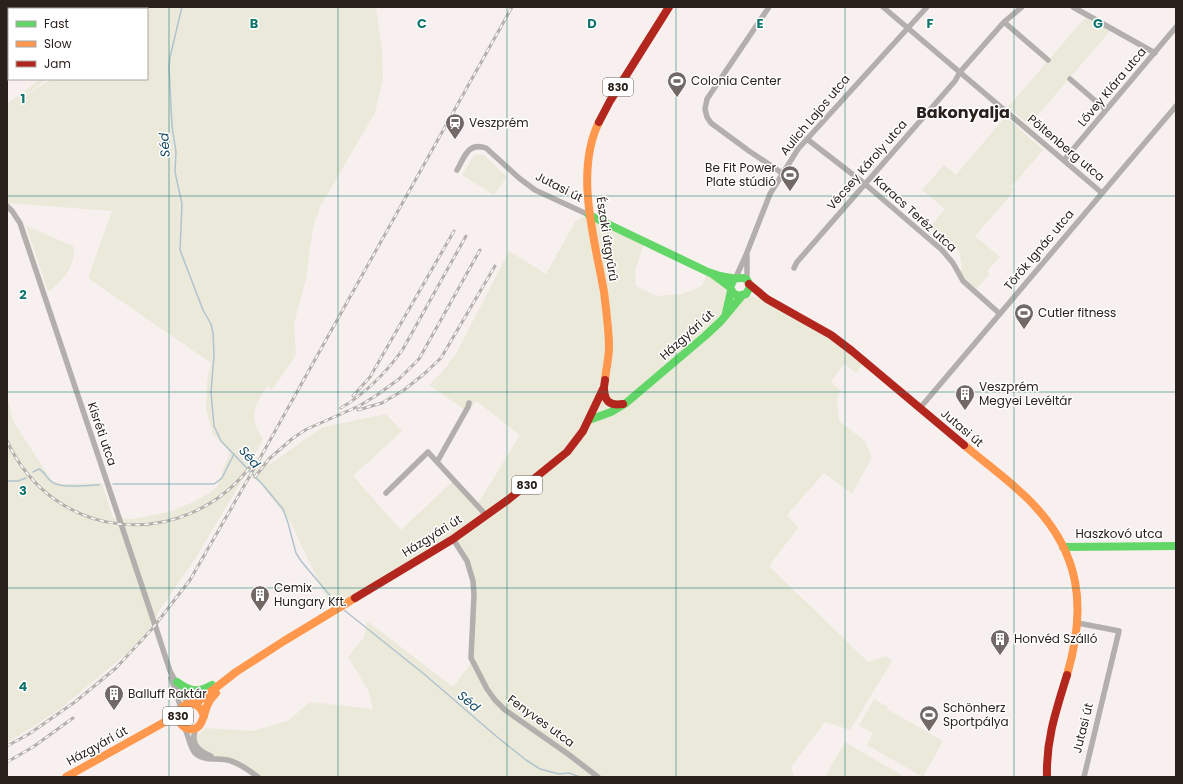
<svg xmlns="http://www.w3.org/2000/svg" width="1183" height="784" font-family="Poppins,sans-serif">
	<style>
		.green { fill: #ebe9da }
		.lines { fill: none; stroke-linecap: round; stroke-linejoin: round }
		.stream { stroke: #b0c3ce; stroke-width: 1.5 }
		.street { stroke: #b3afad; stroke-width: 5.5 }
		.fast { stroke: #63d668; stroke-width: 8 }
		.slow { stroke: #ff974d; stroke-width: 8 }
		.jam { stroke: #b3261e; stroke-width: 8 }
		.rail-casing { stroke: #b6b0ad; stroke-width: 3 }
		.rail { stroke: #fff; stroke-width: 1.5; stroke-dasharray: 4.5; stroke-linecap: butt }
		.grid { fill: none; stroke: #0f766e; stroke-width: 1; stroke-opacity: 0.55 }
		.labels { text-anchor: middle; stroke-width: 3; stroke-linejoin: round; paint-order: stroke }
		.shield { fill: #fff; stroke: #6b6460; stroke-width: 1 }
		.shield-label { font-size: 11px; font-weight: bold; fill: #2b211c }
		.poi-label { font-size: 12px; fill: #2b211c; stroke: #fff; text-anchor: start }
		.street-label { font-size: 12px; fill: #2b211c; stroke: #fff }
		.water-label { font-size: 13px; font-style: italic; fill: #114963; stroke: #fff }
		.district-label { font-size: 16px; font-weight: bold; fill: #2b211c; stroke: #fff }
		.grid-label { font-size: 13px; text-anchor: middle; font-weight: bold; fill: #0f766e; stroke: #fff; stroke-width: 3; stroke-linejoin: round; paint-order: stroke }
	</style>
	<rect width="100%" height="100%" fill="#f7f0ee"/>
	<path class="green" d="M133,7H376L382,51L383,78L375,113L321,205L314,224L310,247L306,279L294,324L296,355L272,390L267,386C254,408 248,416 263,439L254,456L270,464L323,427L386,414L402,431L353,476L401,530L453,481L477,505L520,435L476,401L468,412L429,385L442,372L456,354L509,251L546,274L575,222L583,217L590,215L645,240L635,272L636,286L656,296L683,294L702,286L709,271L729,287V302L746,295L772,301L865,361L856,373L845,364L843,365L831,382L841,391L837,398L839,421L864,440L872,457L852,494L824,473L787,515L798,528L769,566L868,662L886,656L892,661L850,730L825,722L791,767L794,777H257L233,763L196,757L192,754L187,744L206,728L252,731L288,721L310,702L373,709L369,692L348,657L364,637L367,621L453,687L472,662L473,581L454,538L333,612L291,523L259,482L247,472L195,559L159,611L150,629L126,654L60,709L7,743V396L13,421L52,481L62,484L102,483L113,518L133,519L168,512L189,504L210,493L217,487L230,451L213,435L206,409L207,381L211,363L88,278L112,211L7,203V104L41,79H47L26,95L52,79H147V9H131Z
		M1085,18L1110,31L1029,125L1008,107Z
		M1005,117L1011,121L1043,150L1011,187L1015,190L975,236L1000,257L987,271L990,274L974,291L958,274L962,268L959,251L936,231L928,230L945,209L922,190L944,165L956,175Z
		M477,154L485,156L507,177L494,195L462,175L473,157Z
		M26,226L73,246C77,265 64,278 51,290L48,291Z
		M874,699L888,707L887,709L943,741L923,777L867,745L873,733L859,726Z
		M845,742L905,777H825Z"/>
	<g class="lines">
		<path class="stream" d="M182,7L170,57L169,67L172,126L176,152L175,172L182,204L180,250L203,310L211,324L213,333L214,355L211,392L214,426L221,441L263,485L283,509L288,523L296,553L301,561L338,605
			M33,472L39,469C45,472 47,479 52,482C62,489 88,485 99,485
			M7,481H18L26,478
			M113,484H214L222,478L234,454
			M344,610L424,674L496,736L526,760L540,769L559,774L569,773L580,777"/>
		<path class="street" d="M769,7L707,99L705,109L707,117L711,123L749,151L782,173
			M883,7L1102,193
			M1073,7L1155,53
			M1004,22L1048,60
			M1070,79L1106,110
			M807,139L865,184L942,250L953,263L963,281L1000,314
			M1064,160L1176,27
			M457,170C465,156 468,142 486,148L519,178L535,190L589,215
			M7,206L12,211L20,223L155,625L170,671L185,699L191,703
			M747,256V279
			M794,268L797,262L955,81L960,72L1004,22L1022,7
			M736,277L746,255L770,194L798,149L927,7
			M469,403L468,407L437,462L486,515
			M920,408L1176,106
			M386,493L428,452L437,462
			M453,539L467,561L473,581L474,595L471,658L487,689L495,700L505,710L568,754L598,777
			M1078,623L1119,631L1084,777
			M171,678L181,708
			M184,727C189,736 189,745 195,753C204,762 220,757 231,761C241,764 250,771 258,777
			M197,727C189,741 197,751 211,756"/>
		<path class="fast" d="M589,215C629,234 668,253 708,272C715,275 724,277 732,278C740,280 747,273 750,287L746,294L738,296L733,293L730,287L734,279
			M711,273L730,287
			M726,313L731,291
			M589,420L611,412L626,403L705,336L721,321L741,297
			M1063,547L1176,546
			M177,682C191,692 197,693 212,685"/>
		<path class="slow" d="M599,122C574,173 595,240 604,292C606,308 609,332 609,347C609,358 606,369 605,380
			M964,445C985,463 1009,480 1029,500C1081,552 1087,607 1067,675
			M195,704L236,672L284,641L355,598
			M204,716C199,700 183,699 178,715C178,721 181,726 186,728C202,734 203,716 207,706C209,701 212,697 216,693
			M66,777L170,719L179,711"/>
		<path class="jam" d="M599,122L610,101L669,7
			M749,284L767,299L831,335L852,351L964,445
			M604,387C604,401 609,406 623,404
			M355,598L453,539L509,499L567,452L583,431L604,387L605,380
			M1047,777C1046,739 1056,711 1067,675"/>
		<g class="rail-casing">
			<path id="rail" d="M353,396L370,377L454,231
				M341,408C366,393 386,373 403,349L466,236
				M358,410L382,403L404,390L424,374L441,358L495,266
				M7,441C54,542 183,553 250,467
				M255,477L269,459L293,438L307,429L359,406L377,395L399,379L419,359L480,250
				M7,746L29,734L75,702L116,668L152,629L190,580L255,467L512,7
				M7,762L33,747L73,718"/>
		</g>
		<use href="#rail" class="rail"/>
	</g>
	<path class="grid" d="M169,7V777M338,7V777M507,7V777M676,7V777M845,7V777M1014,7V777M7,196H1176M7,392H1176M7,588H1176"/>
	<defs>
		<g id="stadium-pin" transform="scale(1)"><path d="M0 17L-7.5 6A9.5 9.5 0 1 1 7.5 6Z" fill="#726966" stroke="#fff"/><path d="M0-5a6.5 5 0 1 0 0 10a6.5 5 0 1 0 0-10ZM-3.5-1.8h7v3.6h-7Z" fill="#fff"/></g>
		<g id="station-pin" transform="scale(1)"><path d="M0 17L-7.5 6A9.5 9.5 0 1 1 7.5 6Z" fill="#726966" stroke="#fff"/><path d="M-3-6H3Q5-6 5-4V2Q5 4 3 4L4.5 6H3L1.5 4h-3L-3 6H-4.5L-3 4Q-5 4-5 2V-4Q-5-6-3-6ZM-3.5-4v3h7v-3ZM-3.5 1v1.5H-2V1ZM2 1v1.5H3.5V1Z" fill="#fff"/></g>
		<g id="building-pin" transform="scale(1)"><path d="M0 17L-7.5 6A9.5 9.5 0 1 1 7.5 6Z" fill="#726966" stroke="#fff"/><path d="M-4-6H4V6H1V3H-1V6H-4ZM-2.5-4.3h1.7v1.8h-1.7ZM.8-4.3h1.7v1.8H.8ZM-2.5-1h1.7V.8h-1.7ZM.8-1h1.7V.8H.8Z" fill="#fff"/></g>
	</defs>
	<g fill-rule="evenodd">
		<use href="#stadium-pin" x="677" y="81"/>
		<use href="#station-pin" x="455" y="123"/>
		<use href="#stadium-pin" x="790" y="175"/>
		<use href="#stadium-pin" x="1024" y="313"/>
		<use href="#building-pin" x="965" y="394"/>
		<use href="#building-pin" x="260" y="595"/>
		<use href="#building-pin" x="1000" y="639"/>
		<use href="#building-pin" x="114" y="694"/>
		<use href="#stadium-pin" x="929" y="715"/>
	</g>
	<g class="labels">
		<g class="shield">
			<rect x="603" y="78" width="30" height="18" rx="3"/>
			<rect x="512" y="476" width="30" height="18" rx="3"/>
			<rect x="163" y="707" width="30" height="18" rx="3"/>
		</g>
		<g class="shield-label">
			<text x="618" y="91">830</text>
			<text x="527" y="489">830</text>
			<text x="178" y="720">830</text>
		</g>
		<g class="poi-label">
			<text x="691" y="85">Colonia Center</text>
			<text x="469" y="127">Veszprém</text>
			<text x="776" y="172" text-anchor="end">Be Fit Power<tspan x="776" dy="14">Plate stúdió</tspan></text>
			<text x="1038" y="317">Cutler fitness</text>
			<text x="979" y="391">Veszprém<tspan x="979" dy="14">Megyei Levéltár</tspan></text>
			<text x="274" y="592">Cemix<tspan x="274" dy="14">Hungary Kft.</tspan></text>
			<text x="1014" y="643">Honvéd Szálló</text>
			<text x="128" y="698">Balluff Raktár</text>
			<text x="943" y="712">Schönherz<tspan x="943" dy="14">Sportpálya</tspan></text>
		</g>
		<g class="street-label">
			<text transform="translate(1112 87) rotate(-50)" y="4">Lővey Klára utca</text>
			<text transform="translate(815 115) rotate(-50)" y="4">Aulich Lajos utca</text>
			<text transform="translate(1066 148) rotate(40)" y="4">Pöltenberg utca</text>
			<text transform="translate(867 165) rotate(-49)" y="4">Vécsey Károly utca</text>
			<text transform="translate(559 187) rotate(27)" y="4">Jutasi út</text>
			<text transform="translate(915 214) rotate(42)" y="4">Karacs Teréz utca</text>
			<text transform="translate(607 239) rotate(81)" y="4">Északi útgyűrű</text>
			<text transform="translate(1039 250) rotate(-50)" y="4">Török Ignác utca</text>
			<text transform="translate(687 335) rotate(-42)" y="4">Házgyári út</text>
			<text transform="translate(962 428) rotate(40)" y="4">Jutasi út</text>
			<text transform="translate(102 434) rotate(71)" y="4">Kisréti utca</text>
			<text x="1119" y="538">Haszkovó utca</text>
			<text transform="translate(432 536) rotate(-32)" y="4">Házgyári út</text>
			<text transform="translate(541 721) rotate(36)" y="4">Fenyves utca</text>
			<text transform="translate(1083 728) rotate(-76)" y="4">Jutasi út</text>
			<text transform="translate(97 746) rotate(-29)" y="4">Házgyári út</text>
		</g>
		<g class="water-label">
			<text transform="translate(164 145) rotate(-93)" y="5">Séd</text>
			<text transform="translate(250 457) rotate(49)" y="5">Séd</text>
			<text transform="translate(469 701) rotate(40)" y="5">Séd</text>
		</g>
		<g class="district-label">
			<text x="963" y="118">Bakonyalja</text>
		</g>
	</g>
	<g class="grid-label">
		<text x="254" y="28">B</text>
		<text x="422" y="28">C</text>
		<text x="592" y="28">D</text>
		<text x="760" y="28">E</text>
		<text x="930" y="28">F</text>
		<text x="1098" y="28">G</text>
		<text x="23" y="103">1</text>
		<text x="23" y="299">2</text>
		<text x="23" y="495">3</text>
		<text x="23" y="691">4</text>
	</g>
	<rect width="1183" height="784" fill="none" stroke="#2b211c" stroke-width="16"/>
	<rect x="8" y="8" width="140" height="72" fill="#ffffff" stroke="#aaa6a4"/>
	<rect x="16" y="21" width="20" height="6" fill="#63d668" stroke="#aaa6a4"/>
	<text x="44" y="28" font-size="12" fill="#2b211c">Fast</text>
	<rect x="16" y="41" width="20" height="6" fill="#ff974d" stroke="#aaa6a4"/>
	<text x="44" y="48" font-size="12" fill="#2b211c">Slow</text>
	<rect x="16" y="61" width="20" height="6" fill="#b3261e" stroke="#aaa6a4"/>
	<text x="44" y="68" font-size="12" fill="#2b211c">Jam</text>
</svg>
